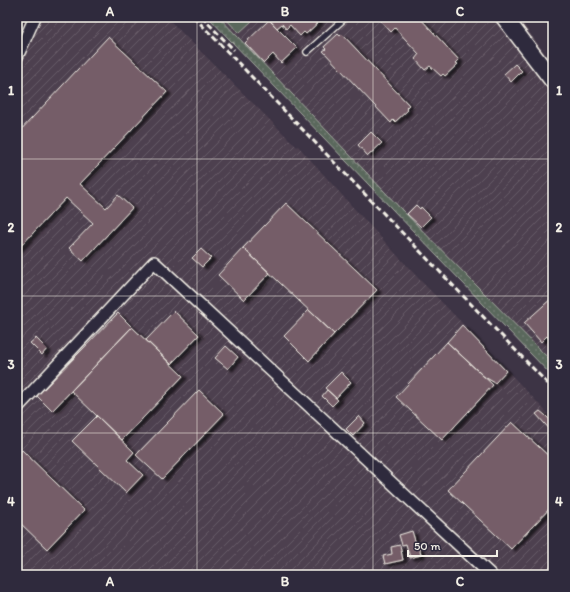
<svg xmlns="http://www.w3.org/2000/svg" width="570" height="592" font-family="Itim,sans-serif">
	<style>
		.industrial { fill: url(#industrial-furrows) }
		.grass { fill: url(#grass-dots); stroke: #a7aca2 }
		.pitch { fill: #5a675c; stroke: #a7aca2 }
		.building { fill: #755d67; stroke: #f4f1e8; filter: url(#shadow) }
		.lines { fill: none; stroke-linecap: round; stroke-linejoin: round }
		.lane-casing { stroke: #f4f1e8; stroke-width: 8 }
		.street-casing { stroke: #f4f1e8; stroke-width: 14 }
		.secondary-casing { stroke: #f4f1e8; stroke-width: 19 }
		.lane { stroke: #2f2a3d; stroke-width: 5.5 }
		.street { stroke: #2f2a3d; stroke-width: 11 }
		.secondary { stroke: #2f2a3d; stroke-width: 16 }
		.rail { stroke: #f4f1e8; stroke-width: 3; stroke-dasharray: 6 3; stroke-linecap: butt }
		.grid { fill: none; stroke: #f4f1e8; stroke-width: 1; stroke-opacity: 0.55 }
		.neatline { fill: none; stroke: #f4f1e8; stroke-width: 1.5 }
		.grid-label { font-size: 13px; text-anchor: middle; font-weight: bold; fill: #f4f1e8 }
	</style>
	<defs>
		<pattern id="industrial-furrows" width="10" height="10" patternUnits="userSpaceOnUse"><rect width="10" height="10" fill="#4e404f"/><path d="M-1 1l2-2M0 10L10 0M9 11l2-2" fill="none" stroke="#685c68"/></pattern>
		<pattern id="grass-dots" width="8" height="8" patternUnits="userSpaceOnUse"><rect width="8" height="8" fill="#5a675c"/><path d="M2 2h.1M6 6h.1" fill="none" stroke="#727d73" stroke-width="1.8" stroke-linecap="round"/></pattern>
		<filter id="shadow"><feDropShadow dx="4.5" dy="2.5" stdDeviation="1" flood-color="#0009"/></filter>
	</defs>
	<rect width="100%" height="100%" fill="#3d3445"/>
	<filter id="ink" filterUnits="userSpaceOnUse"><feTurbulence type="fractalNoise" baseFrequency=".025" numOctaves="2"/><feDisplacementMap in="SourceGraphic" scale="8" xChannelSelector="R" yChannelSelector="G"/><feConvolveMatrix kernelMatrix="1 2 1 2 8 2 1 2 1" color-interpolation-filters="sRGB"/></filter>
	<g filter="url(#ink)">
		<path class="industrial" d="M28,17H166L297,147L298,146L349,203L420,280L461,322L553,419V575H17V52L27,24Z
			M219,17H518L553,65V363L402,210Z"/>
		<path class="grass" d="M208,17H219L402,210L553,363V377Z"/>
		<path class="pitch" d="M224,17H249L252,21L239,33Z"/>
		<path class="building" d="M267,17H319L320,18L317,20L319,22L306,34L304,32L300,36L290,25L286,29L282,24L277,28Z
			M381,17H419L459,60L456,63L458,64L445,76L443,74L441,76L430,66L425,70L415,59L419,54L395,28L391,32L379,19Z
			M269,20L297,48L281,63L273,54L264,63L245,43Z
			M338,34L340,36L342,34L409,105L406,108L408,110L395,122L393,120L391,123L323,51L326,49L324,47Z
			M108,37L167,92L80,184L106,208L118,195L132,208L83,261L69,248L93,223L66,198L17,250V134Z
			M515,64L522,71L511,82L504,74Z
			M371,132L382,143L368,156L358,145Z
			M286,203L377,290L334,334L243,248Z
			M416,205L420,209L421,207L431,217L421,227L407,214Z
			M243,248L270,273L244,300L218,275Z
			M201,249L211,258L202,267L192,258Z
			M553,297V343L547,336L541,342L524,323Z
			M309,310L334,334L309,361L284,336Z
			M174,311L199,335L171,364L146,340Z
			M118,313L132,327L52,411L37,396Z
			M462,325L506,371L495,383L483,376L447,342Z
			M132,327L183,376L122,440L71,391Z
			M36,338L47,349L42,355L30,343Z
			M447,342L493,385L442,440L396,397Z
			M226,346L238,357L228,369L215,358Z
			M341,372L351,382L336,398L325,388Z
			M199,390L224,414L162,479L136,455Z
			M327,390L338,400L332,406L322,396Z
			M540,411L545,415L553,423V433L536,414Z
			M97,416L134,452L127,460L143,475L126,493L72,441Z
			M359,416L365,423L353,436L346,429Z
			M512,422L553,460V505L511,549L448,490Z
			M22,450L84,510L47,549L17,520V455Z
			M412,531L417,547H419L421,555L410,558L406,544L402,545L399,535Z
			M400,545L403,560L385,564L383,556L392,554L391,547Z
			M553,564V575H543Z"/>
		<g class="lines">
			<g class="lane-casing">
				<path id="lane" d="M307,52L346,17"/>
			</g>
			<g class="street-casing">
				<path id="street" d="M17,57L35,17
					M17,408L154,262L491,575"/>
			</g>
			<g class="secondary-casing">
				<path id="secondary" d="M504,17L553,81"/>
			</g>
			<use href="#lane" class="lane"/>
			<use href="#street" class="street"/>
			<use href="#secondary" class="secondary"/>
			<path class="rail" d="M194,17L553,389
				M202,17L234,50"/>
		</g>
	</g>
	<path class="grid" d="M197,17V575M373,17V575M17,159H553M17,296H553M17,433H553"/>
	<rect width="570" height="592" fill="none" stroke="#2f2a3d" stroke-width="44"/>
	<path d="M408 550v6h89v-6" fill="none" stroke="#f4f1e8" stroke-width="2"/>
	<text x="414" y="550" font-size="12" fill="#f4f1e8" stroke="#2f2a3d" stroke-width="3" paint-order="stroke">50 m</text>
	<rect x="22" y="22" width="526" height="548" class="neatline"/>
	<g class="grid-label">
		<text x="110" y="16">A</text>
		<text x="285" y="16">B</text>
		<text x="460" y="16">C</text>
		<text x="11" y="95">1</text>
		<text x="559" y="95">1</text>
		<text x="11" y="232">2</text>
		<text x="559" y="232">2</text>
		<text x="11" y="369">3</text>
		<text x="559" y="369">3</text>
		<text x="11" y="506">4</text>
		<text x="559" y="506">4</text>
		<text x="110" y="586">A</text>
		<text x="285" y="586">B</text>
		<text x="460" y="586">C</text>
	</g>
</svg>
